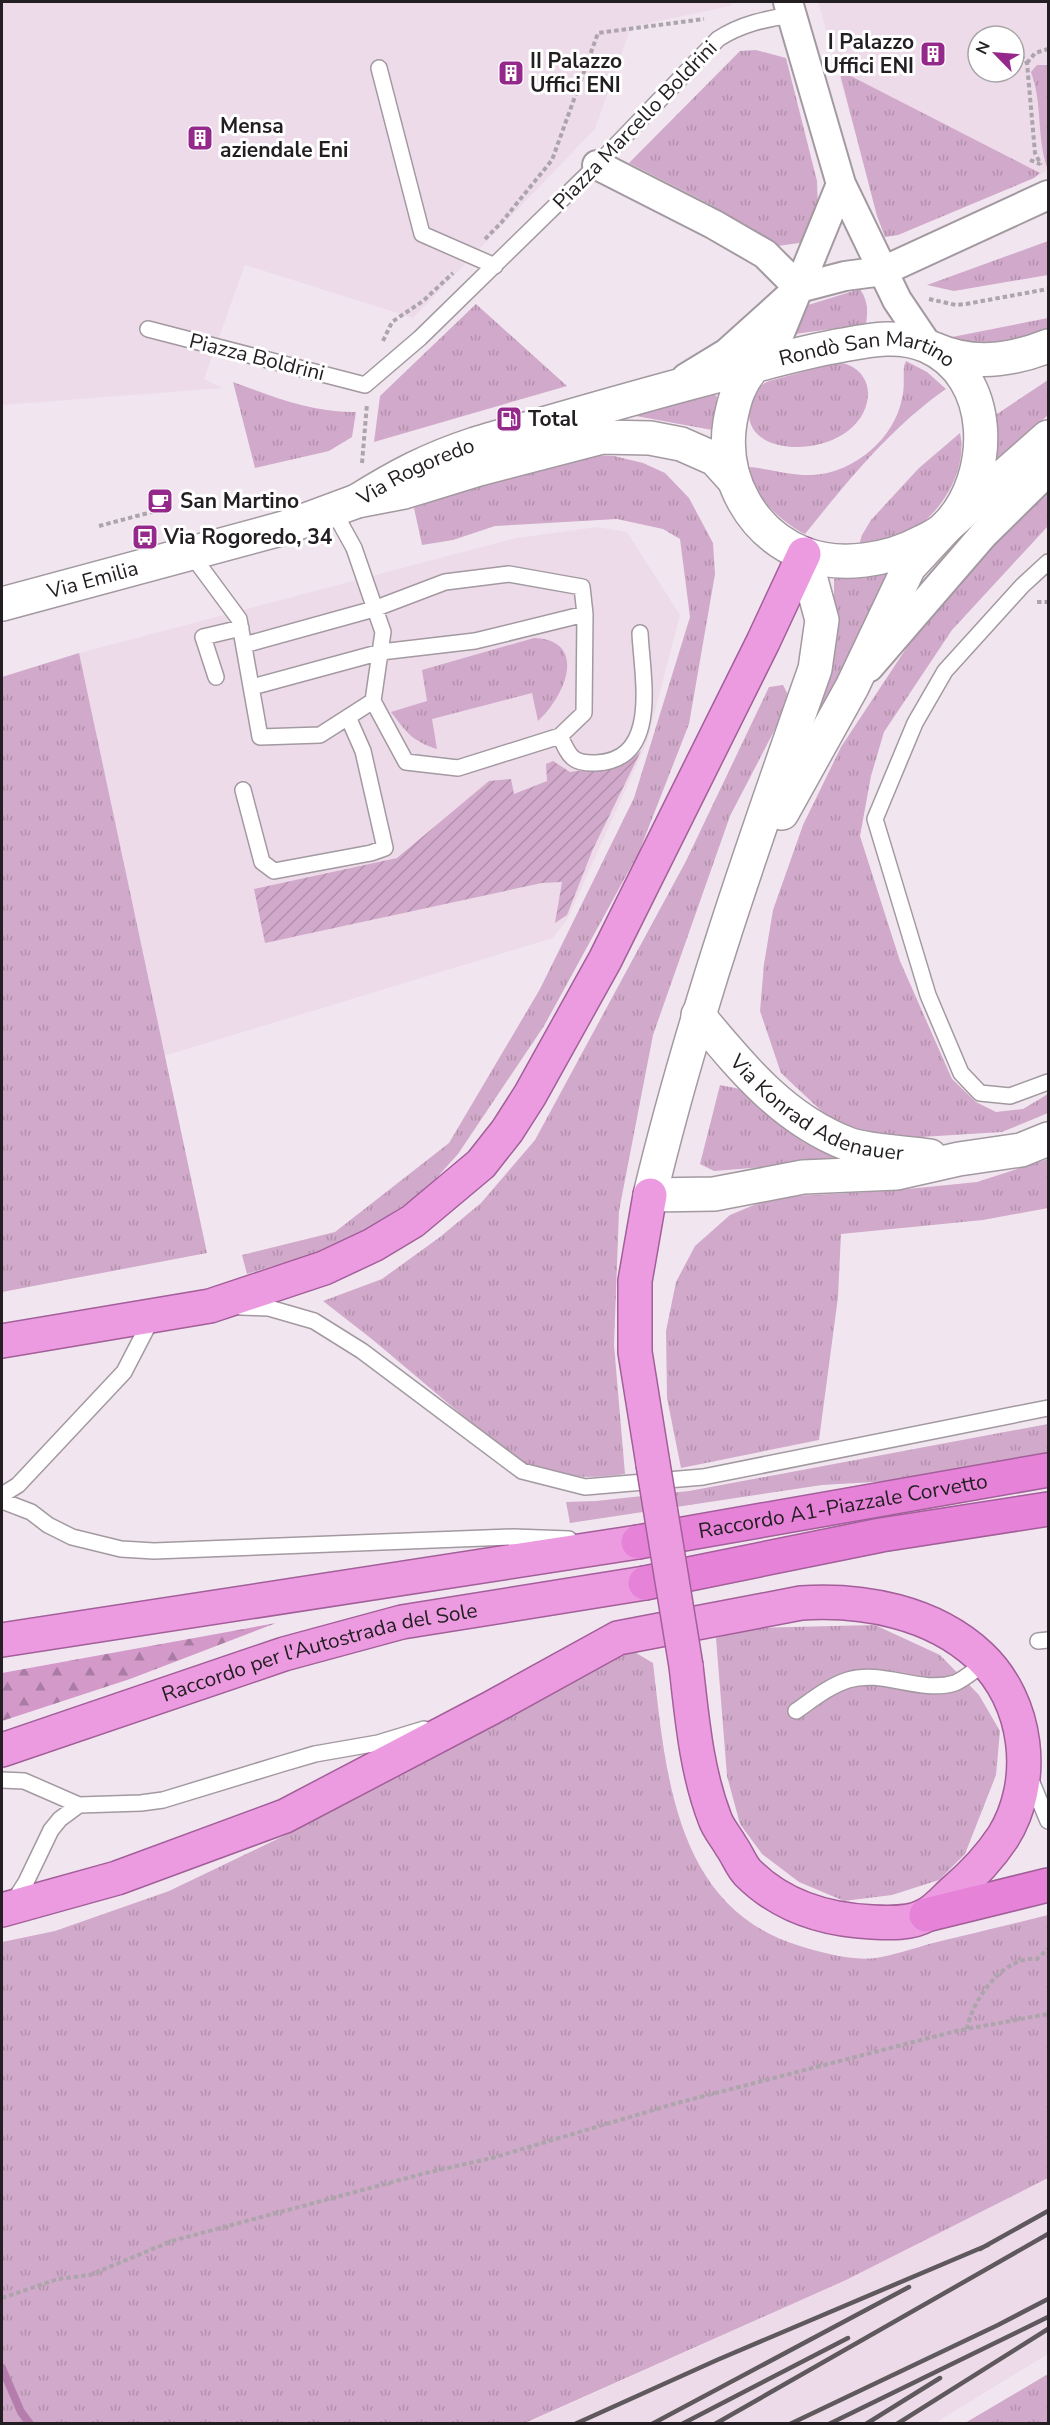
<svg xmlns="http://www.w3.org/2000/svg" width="1050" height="2425" font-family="'Nunito Sans',sans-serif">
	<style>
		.built { fill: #eddbea; fill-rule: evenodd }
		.grass { fill: url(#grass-tufts) }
		.forest { fill: url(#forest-firs) }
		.garden { fill: url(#garden-furrows) }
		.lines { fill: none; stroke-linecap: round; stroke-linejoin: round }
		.stream { stroke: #b47dac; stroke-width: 8 }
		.service-casing { stroke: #a399a1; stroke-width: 18 }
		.minor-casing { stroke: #a399a1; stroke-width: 32 }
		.tertiary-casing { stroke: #a399a1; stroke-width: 36 }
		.trunk-casing { stroke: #a25f99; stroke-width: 36 }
		.motorway-casing { stroke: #a25f99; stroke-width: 36 }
		.path { stroke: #ada5ac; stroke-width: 4; stroke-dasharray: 4.5 3; stroke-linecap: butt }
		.service { stroke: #fff; stroke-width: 15 }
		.minor { stroke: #fff; stroke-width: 28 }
		.tertiary { stroke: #fff; stroke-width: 33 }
		.trunk { stroke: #ec9be0; stroke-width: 33 }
		.motorway { stroke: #e782d9; stroke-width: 33 }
		.rail { stroke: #5f595e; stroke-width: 4.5 }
		.trunk-bridge-casing { stroke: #a25f99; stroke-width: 36; stroke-linecap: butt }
		.trunk-bridge { stroke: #ec9be0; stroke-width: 33 }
		.labels { text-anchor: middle; stroke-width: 6; stroke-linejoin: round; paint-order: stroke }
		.poi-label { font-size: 21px; font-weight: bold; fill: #221e21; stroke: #fff; text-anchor: start }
		.street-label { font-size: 21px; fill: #221e21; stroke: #fff }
	</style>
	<defs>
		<pattern id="grass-tufts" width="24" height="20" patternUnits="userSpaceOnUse" patternTransform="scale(1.5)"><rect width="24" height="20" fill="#d1a9ca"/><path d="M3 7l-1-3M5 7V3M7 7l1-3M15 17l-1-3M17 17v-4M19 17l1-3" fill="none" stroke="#b391ad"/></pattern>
		<pattern id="forest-firs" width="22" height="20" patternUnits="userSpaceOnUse" patternTransform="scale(1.5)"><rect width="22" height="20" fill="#d299c9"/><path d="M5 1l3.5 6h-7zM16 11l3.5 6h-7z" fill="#aa7ca3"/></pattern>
		<pattern id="garden-furrows" width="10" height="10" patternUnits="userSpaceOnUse" patternTransform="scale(1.5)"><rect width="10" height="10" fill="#d1a9ca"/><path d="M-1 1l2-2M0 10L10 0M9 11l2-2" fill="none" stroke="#b391ad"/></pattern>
	</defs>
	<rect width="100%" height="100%" fill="#f1e6ef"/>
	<path class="built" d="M2,2H733L730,6L631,27L595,129L413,318L245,265L204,379L223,388L2,405Z
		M818,2H1048V170L1034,178L898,235L885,237ZM978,36H1014V72H978Z
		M597,527L627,532L680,615L647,742L568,918L553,938L164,1056L79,653L516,538Z
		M1048,2178V2354L935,2423L525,2424L846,2280Z"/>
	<path class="grass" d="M756,50L786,58L817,181L818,211L806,242L778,246L773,244L713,206L629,163L740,51Z
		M1037,65H1048V170C1036,138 1043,104 1031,72Z
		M839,70L1040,173L1034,178L898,235L885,237L877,216Z
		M1048,241V275L954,291L927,285Z
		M860,289C868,301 868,311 866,324L795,334L808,305Z
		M476,304L567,386L374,442L380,396Z
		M1048,318V329C1016,343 982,348 947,338Z
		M906,361L927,372L946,389C890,428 847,482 805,534C785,525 746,491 749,467C771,469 792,476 813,475C854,473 895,438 902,398C905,387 903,377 904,366Z
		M836,363C854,362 869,377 868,395C864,460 736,465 750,405C753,394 758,385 769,381Z
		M1048,380V415L994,463V416Z
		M233,382C273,397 313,413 356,412L352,437L329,451L255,468Z
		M714,393L717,397L712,430L636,416L637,412Z
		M960,433C969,474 935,525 896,538C884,542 871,543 859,545L862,535L871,520L919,468Z
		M589,455L614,456L643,463L665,473L689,498L713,543L715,574L689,724L639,852L544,1026L458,1154L423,1193L339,1246L247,1274L242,1255L335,1232L449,1143L540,989L634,798L690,617L680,539L663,529L617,519L495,526L453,540L422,545L414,508L465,490Z
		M1048,483V526L952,630L884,732L871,776L860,836L900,961L952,1079L976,1102L996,1112L1023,1109L1048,1094V1113L1002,1132L889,1139L831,1120L781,1073L760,1011L764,964L773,910L803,825L841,747L917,632L1012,515Z
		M889,572L880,602L814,723L834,625V579L838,577L864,578Z
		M534,638C589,640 565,697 538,721L532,693L432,719L437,749C412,741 407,733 391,712L427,701L422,670Z
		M79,653L207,1253L2,1292V677Z
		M783,685L787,693L786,708L730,816L653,1035L619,1211L614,1345L625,1474C580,1480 546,1478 507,1453L373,1340L323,1301L382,1279L440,1237L481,1203L535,1140L686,861L769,687Z
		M720,1085L740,1089L803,1142L842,1161L714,1171L700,1164Z
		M1048,1159V1208L983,1220L841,1234L838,1297L819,1440L681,1468L667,1398L666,1331L676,1282L695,1246L730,1215L773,1197L888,1191L977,1182Z
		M1048,1424V1459L909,1480L822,1485L570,1523L566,1502L596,1501L689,1491Z
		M875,1625L940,1655L979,1695L1000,1731L996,1775L965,1854L939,1880L892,1895L844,1901L799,1882L762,1854L740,1824L727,1776L716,1638L749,1628Z
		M633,1651L653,1663C666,1773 674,1908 800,1946C822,1953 853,1961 876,1958C894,1955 912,1949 929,1944C969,1934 1009,1925 1048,1915V2178L846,2280L525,2423L2,2424V1942L55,1931L169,1891L290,1833L604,1663Z
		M1048,2374V2423H965Z"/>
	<path class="forest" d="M276,1623L130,1679L2,1721V1673Z"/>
	<path class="garden" d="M641,751L593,849L567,915L555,923L562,882L542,883L265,943L254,889L397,858L489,781L511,779L514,794L547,781L546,764L553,761L570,772C596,768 621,770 641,751Z"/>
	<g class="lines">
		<path class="stream" d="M2,2368L21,2412L30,2424"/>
		<g class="service-casing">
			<path id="service" d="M379,68L422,234L495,266
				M148,329L365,385L420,338L597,165L718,39C741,24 765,19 792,15
				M191,554L239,619L260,737L320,735L373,701L383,632L354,548L333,510
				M1048,562L1022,586L945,671L915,723L875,819L928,995L961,1073L980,1093L1010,1096L1048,1082
				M244,645L374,609L445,582L509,574L582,587L585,614L584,713L560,736L458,768L406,762L373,701
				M216,677L203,637L241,628
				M252,687L381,652L475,641L585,614
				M560,736C569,756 572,764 596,763C661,760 642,677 640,633
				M243,790L262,862L274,871L371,853L385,848L363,751L348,717
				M240,1307L269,1308L314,1321L362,1351L522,1471L585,1487L703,1477L1048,1408
				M2,1495L18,1485L124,1372L153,1316
				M2,1501L31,1512L48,1525L72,1537L121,1549L154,1551L513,1537L569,1539
				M1038,1641L1048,1640
				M796,1711C812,1700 829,1686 848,1680C883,1669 919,1694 955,1683C965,1679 977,1668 986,1662
				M1030,1778L1048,1821
				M2,1780L24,1781L79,1805L141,1803L163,1800L281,1764L315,1754L378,1743L424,1729
				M12,1904L26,1882L51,1830L60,1819L79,1805"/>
		</g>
		<g class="minor-casing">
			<path id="minor" d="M788,2L841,184L897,300L928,346
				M597,165L713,224L765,254L799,288
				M755,365L770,349L780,333L841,184
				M686,378L727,353L799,288L845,276L883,271L1048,195
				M869,667L983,535L1048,471"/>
		</g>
		<g class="tertiary-casing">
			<g id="tertiary">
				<path d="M934,349C972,366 1010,361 1048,346"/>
				<path id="s1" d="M357,501C397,476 429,459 475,444C557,420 638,396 720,375C760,364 802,352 843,345C870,340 900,334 927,346C995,376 994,475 949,524C943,531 931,538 922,542C889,560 841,568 804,554C751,533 721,478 730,422C734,400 739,382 755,365"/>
				<path d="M804,554L822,620L815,669C754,842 693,1016 650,1195L714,1194L803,1177L897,1173L959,1159L1021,1150L1048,1139"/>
				<path id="s2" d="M2,604L284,528L357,501L404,492L479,469L602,437L650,438L681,444L715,459L733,479"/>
				<path d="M782,813L852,687L909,567L948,525L1048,437"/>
				<path id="s3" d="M698,1015C741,1067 783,1119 848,1144C866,1151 909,1153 930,1156"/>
			</g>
		</g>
		<g class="trunk-casing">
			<g id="trunk">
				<path d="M650,1195L635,1281V1352L653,1464"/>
				<path d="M2,1341L210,1306L324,1268L373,1245L413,1221L481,1164L507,1131L530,1095L605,960L763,642L804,554"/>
				<path d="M2,1640L638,1542"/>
				<path id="s4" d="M2,1750L284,1654L402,1622L645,1583"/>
				<path d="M2,1910L117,1878L285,1816L491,1708L618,1638L801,1603C864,1599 933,1612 980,1656C1028,1701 1038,1781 1003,1837C989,1858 973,1875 954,1891C945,1899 936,1910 926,1915C911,1924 889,1923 872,1922C826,1920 782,1907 748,1873C741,1866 737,1854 731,1846C726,1837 718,1828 715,1819C696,1770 692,1717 686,1666"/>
			</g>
		</g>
		<g class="motorway-casing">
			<g id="motorway">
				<path id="s5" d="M638,1542L1048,1470"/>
				<path d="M645,1583L881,1535L1048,1509"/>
				<path d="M926,1915L1048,1885"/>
			</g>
		</g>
		<path class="path" d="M1021,55L1027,63L1035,153L1041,165
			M1027,63L1035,53L1048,49
			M1030,160L1040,164
			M485,239L501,223L552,160L598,33L704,19
			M929,299L956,305L966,304L1048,289
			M383,341L392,322L423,301L453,273
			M362,463L367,404
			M99,526L167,508
			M1037,602H1048
			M967,2029C972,2000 1004,1955 1037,1959L1048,1949
			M2,2298L58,2279L90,2275L172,2241L426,2173L492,2158L677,2103L956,2031L1048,2014"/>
		<use href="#service" class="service"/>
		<use href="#minor" class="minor"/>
		<use href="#tertiary" class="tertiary"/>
		<use href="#trunk" class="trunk"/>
		<use href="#motorway" class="motorway"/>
		<path class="rail" d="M980,2249L1048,2211
			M575,2424L717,2360L988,2245
			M652,2424L909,2287
			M682,2424L848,2338
			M715,2424L1048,2234
			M790,2424L998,2325L1048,2299
			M829,2424L1048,2317
			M866,2424L940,2378
			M897,2424L1048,2329"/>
		<g class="trunk-bridge-casing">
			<path id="trunk-bridge" d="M653,1464L686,1666"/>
		</g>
		<use href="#trunk-bridge" class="trunk-bridge"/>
	</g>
	<defs>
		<g id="building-square" transform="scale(1.35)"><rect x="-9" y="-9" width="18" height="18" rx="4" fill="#95298b" stroke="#fff"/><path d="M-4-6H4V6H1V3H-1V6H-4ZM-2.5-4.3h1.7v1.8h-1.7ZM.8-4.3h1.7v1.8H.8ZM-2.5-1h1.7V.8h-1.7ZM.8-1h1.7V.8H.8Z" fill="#fff"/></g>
		<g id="fuel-square" transform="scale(1.35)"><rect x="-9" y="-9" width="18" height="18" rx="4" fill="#95298b" stroke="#fff"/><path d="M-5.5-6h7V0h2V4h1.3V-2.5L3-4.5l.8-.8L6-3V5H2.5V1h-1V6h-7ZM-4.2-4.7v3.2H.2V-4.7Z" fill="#fff"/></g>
		<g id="cafe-square" transform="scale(1.35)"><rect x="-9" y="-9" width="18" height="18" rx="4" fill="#95298b" stroke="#fff"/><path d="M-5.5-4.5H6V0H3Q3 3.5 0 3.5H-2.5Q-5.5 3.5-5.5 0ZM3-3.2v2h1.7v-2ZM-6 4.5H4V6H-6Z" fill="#fff"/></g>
		<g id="bus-square" transform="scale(1.35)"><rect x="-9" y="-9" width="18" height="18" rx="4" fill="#95298b" stroke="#fff"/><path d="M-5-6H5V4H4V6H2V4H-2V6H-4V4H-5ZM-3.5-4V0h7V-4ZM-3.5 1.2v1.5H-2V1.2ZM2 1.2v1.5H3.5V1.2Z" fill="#fff"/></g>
	</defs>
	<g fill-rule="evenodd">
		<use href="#building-square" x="933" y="54"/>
		<use href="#building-square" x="511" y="73"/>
		<use href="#building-square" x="200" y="138"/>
		<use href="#fuel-square" x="509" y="419"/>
		<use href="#cafe-square" x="160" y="501"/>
		<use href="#bus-square" x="145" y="537"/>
	</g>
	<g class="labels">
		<g class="poi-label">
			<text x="914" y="49" text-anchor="end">I Palazzo<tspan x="914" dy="24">Uffici ENI</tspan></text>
			<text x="530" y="68">II Palazzo<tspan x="530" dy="24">Uffici ENI</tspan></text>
			<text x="220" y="133">Mensa<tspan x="220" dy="24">aziendale Eni</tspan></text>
			<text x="528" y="426">Total</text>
			<text x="180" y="508">San Martino</text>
			<text x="164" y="544">Via Rogoredo, 34</text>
		</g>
		<g class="street-label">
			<text transform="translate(635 125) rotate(-46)" y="7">Piazza Marcello Boldrini</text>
			<text transform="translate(257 357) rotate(14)" y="7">Piazza Boldrini</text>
			<text dy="7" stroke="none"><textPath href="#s1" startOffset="538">Rondò San Martino</textPath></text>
			<text dy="7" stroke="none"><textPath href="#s1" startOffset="66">Via Rogoredo</textPath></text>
			<text dy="7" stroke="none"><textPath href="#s2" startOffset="94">Via Emilia</textPath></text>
			<text dy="7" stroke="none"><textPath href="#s3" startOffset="156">Via Konrad Adenauer</textPath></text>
			<text dy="7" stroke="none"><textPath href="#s5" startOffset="208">Raccordo A1-Piazzale Corvetto</textPath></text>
			<text dy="7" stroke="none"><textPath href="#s4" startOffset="333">Raccordo per l'Autostrada del Sole</textPath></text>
		</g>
	</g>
	<rect width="1050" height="2425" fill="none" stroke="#221e21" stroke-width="6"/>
	<g transform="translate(996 54) rotate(295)"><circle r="28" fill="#ffffff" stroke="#a7a5a6" stroke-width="1.5"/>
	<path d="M0-4.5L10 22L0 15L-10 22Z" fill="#95298b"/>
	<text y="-9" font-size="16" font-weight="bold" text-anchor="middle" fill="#221e21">N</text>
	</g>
</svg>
